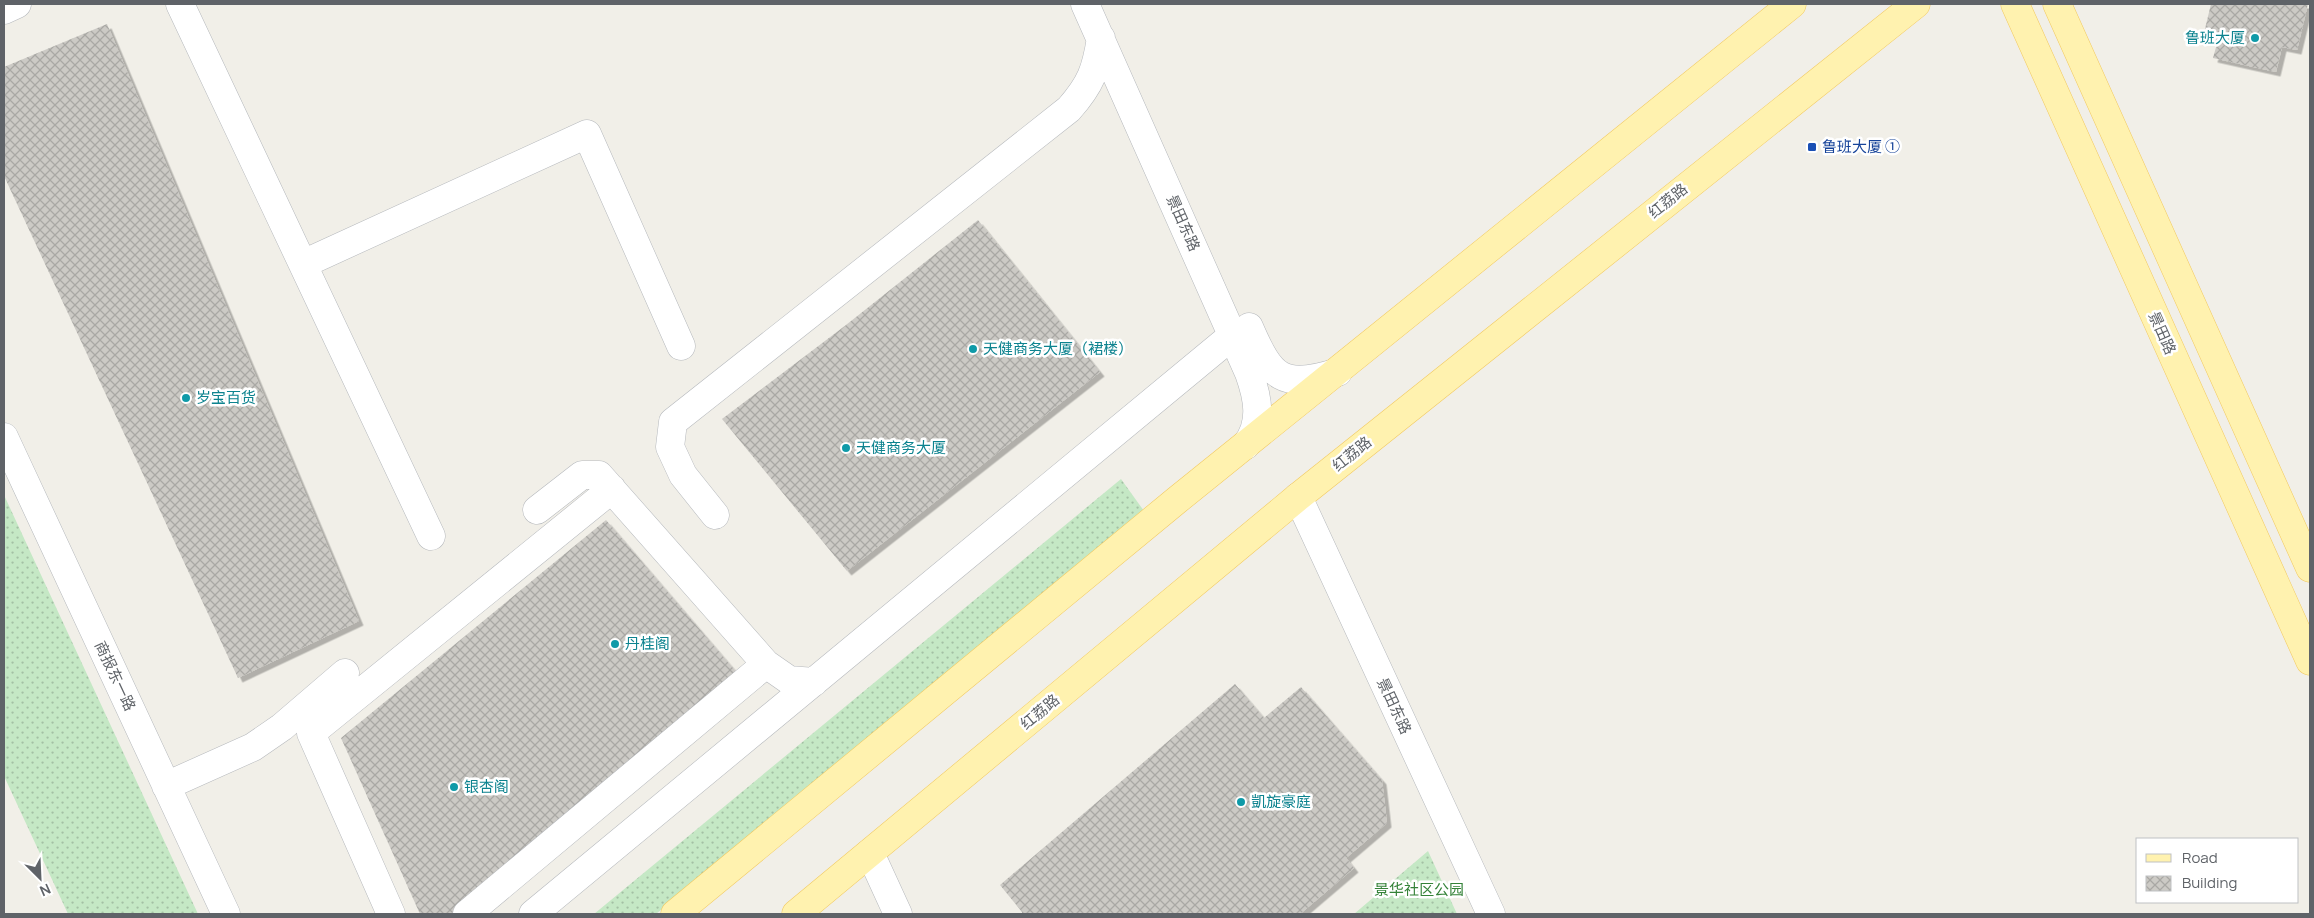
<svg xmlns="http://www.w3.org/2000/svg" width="2314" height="918" font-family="Manrope,'Noto Sans SC',sans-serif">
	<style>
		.grass { fill: url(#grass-dots) }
		.building { fill: url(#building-cross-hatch); filter: url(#shadow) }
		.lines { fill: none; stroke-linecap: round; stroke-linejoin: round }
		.minor-casing { stroke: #b5b8bc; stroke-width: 29 }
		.major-casing { stroke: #f2c960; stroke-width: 29 }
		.minor { stroke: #fff; stroke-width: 28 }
		.major { stroke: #fff2af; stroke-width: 28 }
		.culture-dot { fill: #0f9aa8; stroke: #fff; stroke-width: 2 }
		.transit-dot { fill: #1a4fb4; stroke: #fff; stroke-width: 2 }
		.labels { text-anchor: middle; stroke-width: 5; stroke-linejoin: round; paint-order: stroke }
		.culture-label { font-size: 15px; fill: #0d838f; stroke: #fff; text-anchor: start }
		.transit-label { font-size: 15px; fill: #164399; stroke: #fff; text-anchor: start }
		.street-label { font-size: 15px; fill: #5f6368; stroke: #fff }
		.park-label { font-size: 15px; fill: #348238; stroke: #fff }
	</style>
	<defs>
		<pattern id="grass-dots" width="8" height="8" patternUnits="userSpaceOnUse" patternTransform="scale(1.25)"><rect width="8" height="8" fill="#c5e8c5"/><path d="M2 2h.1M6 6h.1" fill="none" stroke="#a3c0a4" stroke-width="1.8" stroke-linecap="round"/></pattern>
		<pattern id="building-cross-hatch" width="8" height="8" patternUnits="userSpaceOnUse" patternTransform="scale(1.25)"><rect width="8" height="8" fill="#cccac5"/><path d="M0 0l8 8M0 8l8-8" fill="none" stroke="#a9a8a4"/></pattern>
		<filter id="shadow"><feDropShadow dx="4.5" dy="4.5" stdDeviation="0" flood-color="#0004"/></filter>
	</defs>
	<rect width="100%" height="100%" fill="#f1efe8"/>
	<path class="grass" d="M1121,479L1144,511L656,914H594Z
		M4,495L198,914H68L4,776Z
		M1428,851L1457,914H1354Z"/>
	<path class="building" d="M2211,4H2308L2297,50L2282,47L2276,72L2213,58L2218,40L2203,37Z
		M107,24L359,621L238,678L4,176V67Z
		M978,220L1100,372L847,571L722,419L846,325Z
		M606,520L738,674L450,914H420L341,738Z
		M1235,684L1264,718L1301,687L1382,780L1387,823L1346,858L1354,868L1300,914H1022V912L1000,885Z"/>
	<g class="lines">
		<g class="minor-casing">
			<path id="minor" d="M180,4L431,536
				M1085,4L1249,373C1258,398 1263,423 1246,445
				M4,10L17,4
				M303,264L587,134L681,346
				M1249,327C1271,378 1282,390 1338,372
				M4,437L226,914
				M1298,497L1491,914
				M537,510L582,475H599L766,664L789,680L814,682
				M715,515L683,475L670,447L673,422L1069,109C1091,84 1096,70 1101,38
				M166,786L253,747L282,727L345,673
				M870,853L898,914
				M391,914L311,733L612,489
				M467,914L766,664
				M533,914L1233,335"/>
		</g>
		<g class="major-casing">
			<path id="major" d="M2015,4L2310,661
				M2057,4L2310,568
				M675,914L1177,500L1792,4
				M796,914L1298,497L1916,4"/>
		</g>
		<use href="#minor" class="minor"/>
		<use href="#major" class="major"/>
	</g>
	<g class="culture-dot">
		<circle cx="2255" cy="38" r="5"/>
		<circle cx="973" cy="349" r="5"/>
		<circle cx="186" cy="398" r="5"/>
		<circle cx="846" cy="448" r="5"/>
		<circle cx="615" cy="644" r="5"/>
		<circle cx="454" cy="787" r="5"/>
		<circle cx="1241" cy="802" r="5"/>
	</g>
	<rect class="transit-dot" x="1807" y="142" width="10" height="10" rx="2.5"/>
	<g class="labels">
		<g class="culture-label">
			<text x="2245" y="43" text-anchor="end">鲁班大厦</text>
			<text x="983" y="354">天健商务大厦（裙楼）</text>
			<text x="196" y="403">岁宝百货</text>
			<text x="856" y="453">天健商务大厦</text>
			<text x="625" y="649">丹桂阁</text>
			<text x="464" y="792">银杏阁</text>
			<text x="1251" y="807">凱旋豪庭</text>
		</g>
		<g class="transit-label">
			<text x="1822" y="152">鲁班大厦 ①</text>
		</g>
		<g class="street-label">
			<text transform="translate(1668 201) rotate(-39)" y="5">红荔路</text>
			<text transform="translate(1183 223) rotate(66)" y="5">景田东路</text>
			<text transform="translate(2162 333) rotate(66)" y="5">景田路</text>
			<text transform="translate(1352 454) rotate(-39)" y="5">红荔路</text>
			<text transform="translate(115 676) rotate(65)" y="5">商报东一路</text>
			<text transform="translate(1394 706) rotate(65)" y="5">景田东路</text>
			<text transform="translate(1040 712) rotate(-40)" y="5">红荔路</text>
		</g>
		<g class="park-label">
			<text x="1419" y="895">景华社区公园</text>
		</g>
	</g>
	<rect width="2314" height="918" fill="none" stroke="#5f6368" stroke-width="10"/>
	<rect x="2136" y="838" width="162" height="65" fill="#ffffff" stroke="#bfc1c3"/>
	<rect x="2146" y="854" width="25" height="8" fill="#fff2af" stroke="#bfc1c3"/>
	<text x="2182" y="863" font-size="15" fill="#5f6368">Road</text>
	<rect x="2146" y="876" width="25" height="15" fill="url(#building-cross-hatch)" stroke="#bfc1c3"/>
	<text x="2182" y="888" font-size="15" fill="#5f6368">Building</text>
	<g transform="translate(40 878) rotate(156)" stroke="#ffffff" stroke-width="4" paint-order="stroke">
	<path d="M0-4L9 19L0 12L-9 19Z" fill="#5f6368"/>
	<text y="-8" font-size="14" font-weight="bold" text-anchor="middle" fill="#5f6368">N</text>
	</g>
</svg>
